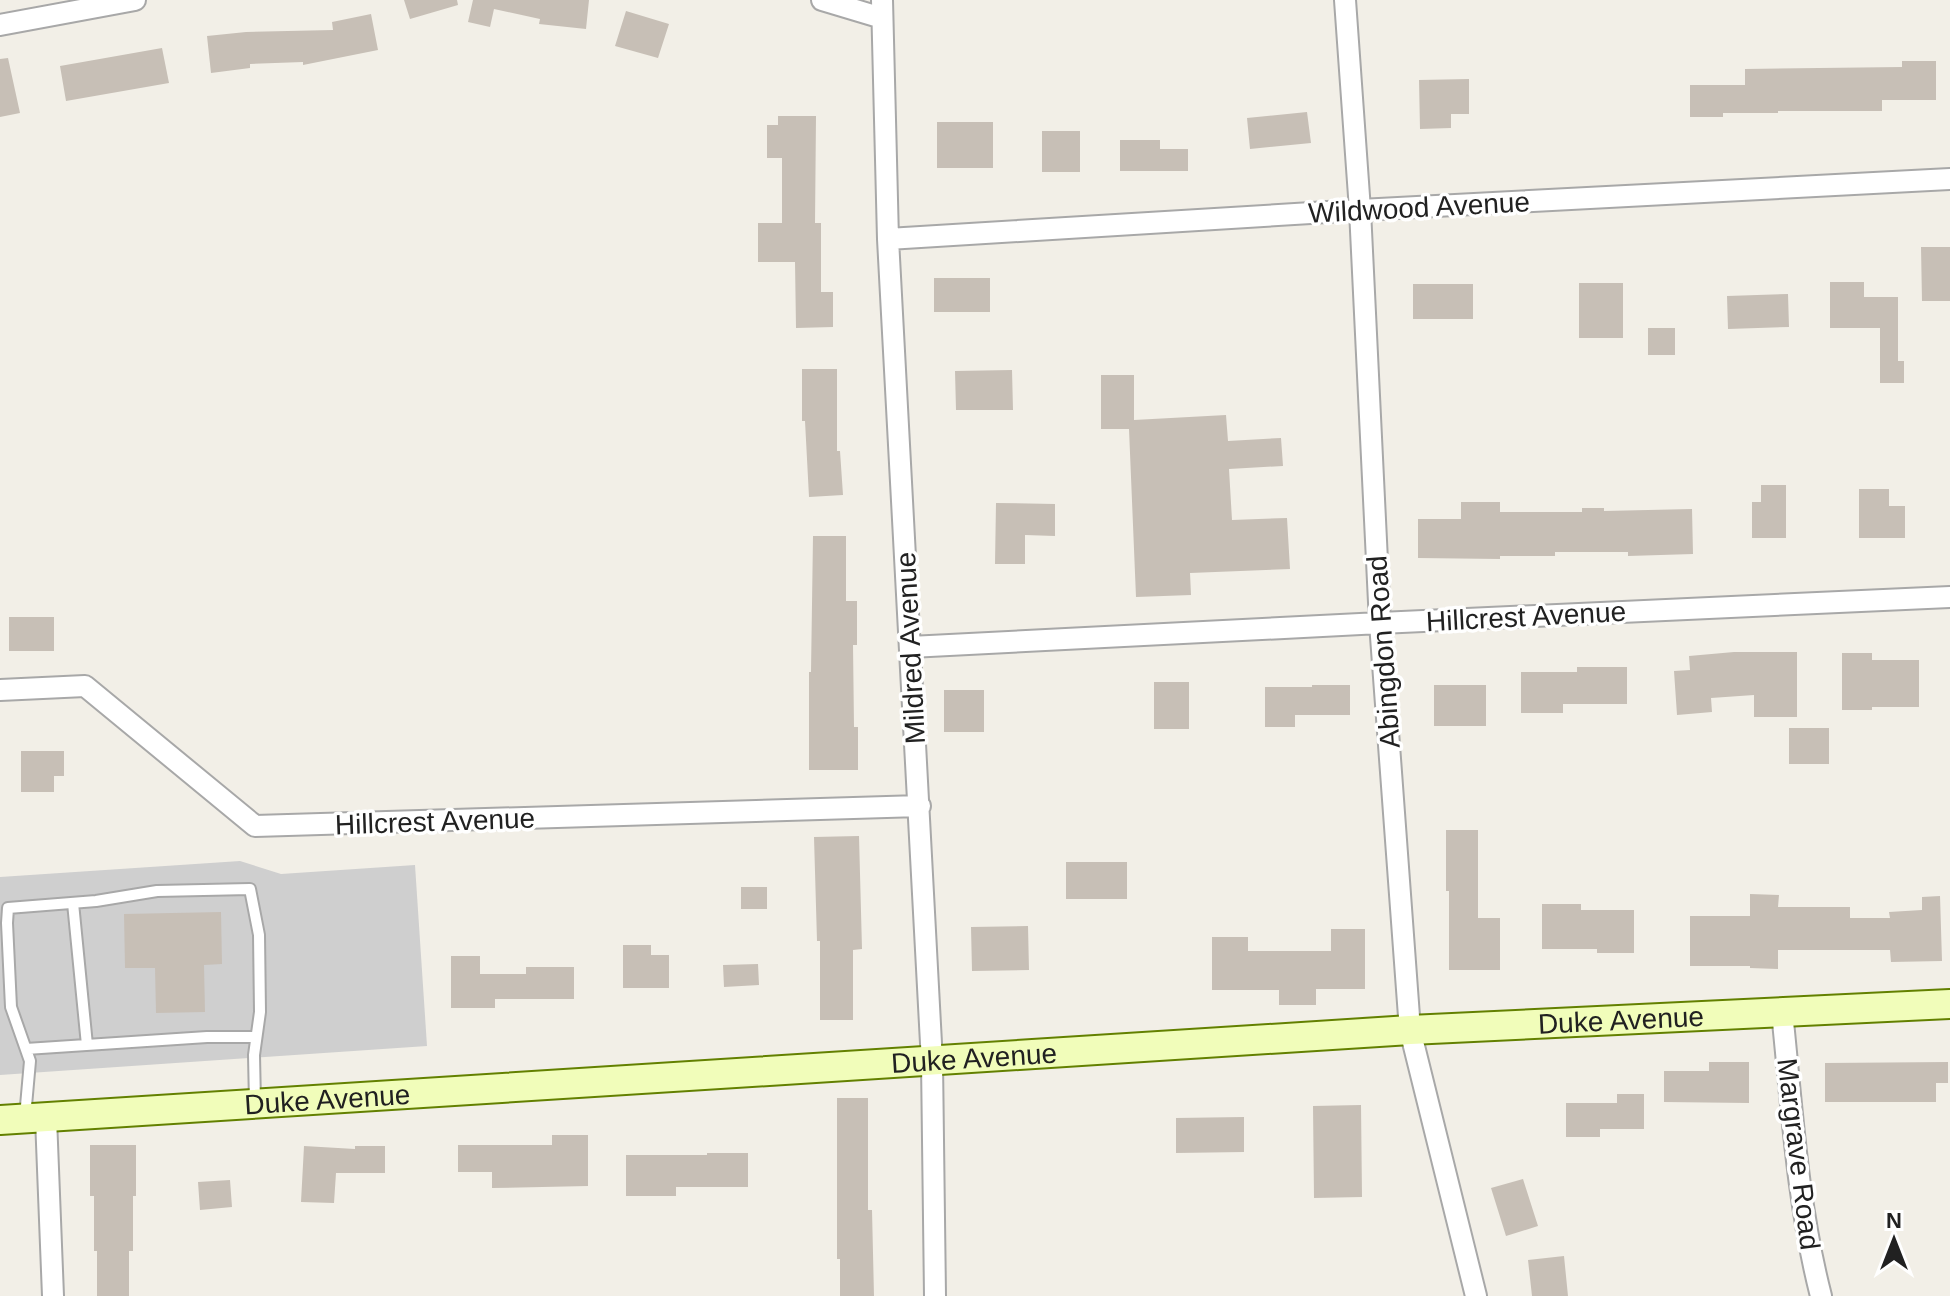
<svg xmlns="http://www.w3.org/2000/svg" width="1950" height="1296" font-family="Arial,sans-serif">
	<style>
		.religious { fill: #cfcfcf }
		.building { fill: #c7bfb6 }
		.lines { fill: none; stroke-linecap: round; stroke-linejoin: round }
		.lane-casing { stroke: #a8a8a8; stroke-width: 14 }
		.street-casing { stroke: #a8a8a8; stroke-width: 24 }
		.secondary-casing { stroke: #638000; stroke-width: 32 }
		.lane { stroke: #fff; stroke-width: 10 }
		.street { stroke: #fff; stroke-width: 20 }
		.secondary { stroke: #f1fdba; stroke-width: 28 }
		.labels { text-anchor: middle; stroke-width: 7; stroke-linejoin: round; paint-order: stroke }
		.street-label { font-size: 28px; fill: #212121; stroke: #fff }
	</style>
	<rect width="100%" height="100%" fill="#f2efe7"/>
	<path class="religious" d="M240,861L281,874L415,865L427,1046L0,1075V877Z"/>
	<path class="building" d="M404,0H457L458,5L410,19Z
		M473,0H589L586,29L539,24L540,19L494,9L490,27L468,22Z
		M626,11L669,24L658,58L615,46Z
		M371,14L378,50L303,65V62L250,64V68L211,73L207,36L246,32L333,30L332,22Z
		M162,48L169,83L66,101L60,66Z
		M8,58L20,113L0,117V59Z
		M1902,61H1936V100H1882V111H1778V113H1723V117H1690V85H1745V69L1902,67Z
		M1469,79V114H1451V128L1420,129L1419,80Z
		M1307,112L1311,143L1250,149L1247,118Z
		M778,116H816L815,223H821V292H833V327L796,328L795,262H758V223H782V158H767V125H778Z
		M937,122H993V168H937Z
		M1042,131H1080V172H1042Z
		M1120,140H1160V149H1188V171H1120Z
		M1921,247H1950V301H1922Z
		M934,278H990V312H934Z
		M1830,282H1864V297H1898V361H1904V383H1880V328H1830Z
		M1579,283H1623V338H1579Z
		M1413,284H1473V319H1413Z
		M1788,294L1789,327L1728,329L1727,296Z
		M1648,328H1675V355H1648Z
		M802,369H837V451H840L843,495L809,497L805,421H802Z
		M1012,370L1013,410H956L955,371Z
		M1101,375H1134V420L1226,415L1228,441L1281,438L1283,466L1229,469L1232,520L1287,518L1290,569L1190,573L1191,595L1136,597L1129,429H1101Z
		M1761,485H1786V538H1752V502H1761Z
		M1859,489H1889V506H1905V538H1859Z
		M1461,502H1500V512H1582V508H1604V511L1692,509L1693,554L1628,556V552H1555V556H1500V559L1418,558V519H1461Z
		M996,503L1055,504V536L1025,535V564H995Z
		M813,536H846V601H857V645H853L854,727H858V770H809V672H811Z
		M9,617H54V651H9Z
		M1734,652H1797V717H1754V695L1711,698L1712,712L1677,715L1674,671L1690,670L1689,656Z
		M1842,653H1872V660H1919V707H1872V710H1842Z
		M1577,667H1627V704H1563V713H1521V672H1577Z
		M1154,682H1189V729H1154Z
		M1312,685H1350V715H1295V727H1265V687H1312Z
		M1434,685H1486V726H1434Z
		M944,690H984V732H944Z
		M1789,728H1829V764H1789Z
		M21,751H64V776H54V792H21Z
		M1446,830H1478V918H1500V970H1449V891H1446Z
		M859,836L862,949L853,950V1020H820V941H817L814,837Z
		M1066,862H1127V899H1066Z
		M741,887H767V909H741Z
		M1750,894L1779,895L1778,907H1850V918H1890L1889,912L1922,910V897L1940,896L1942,961L1891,962L1890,950H1778V969L1750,968V966H1690V916H1750Z
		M1542,904H1581V910H1634V953H1597V949H1542Z
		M221,912L222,964L204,965L205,1012L156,1013L155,968H125L124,914Z
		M1028,926L1029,970L972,971L971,927Z
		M1331,929H1365V989H1316V1005H1279V990H1212V937H1248V951H1331Z
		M623,945H651V955H669V988H623Z
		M451,956H480V974H526V967H574V999H495V1008H451Z
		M758,964L759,985L724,987L723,965Z
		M1709,1062H1749V1103L1664,1102V1071H1709Z
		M1948,1062V1083H1936V1102H1825V1063Z
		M1617,1094H1644V1129H1600V1137H1566V1103H1617Z
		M837,1098H868V1210H872L874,1296H840V1259H837Z
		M1361,1105L1362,1197L1314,1198L1313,1106Z
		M1244,1117V1152L1176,1153V1118Z
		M552,1135H588V1186L492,1188V1172H458V1145H552Z
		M90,1145H136V1196H133V1251H129V1296H97V1251H94V1196H90Z
		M304,1146L355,1149V1146H385V1173H336L334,1203L301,1202Z
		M707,1153H748V1187H676V1196H626V1155H707Z
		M1523,1179L1538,1226L1506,1236L1491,1188Z
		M230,1180L232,1207L200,1210L198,1182Z
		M1564,1256L1568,1296H1532L1528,1260Z"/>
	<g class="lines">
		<g class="lane-casing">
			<path id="lane" d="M73,903L87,1045
				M26,1049L207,1037H256
				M25,1117L30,1061L11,1007L7,923L8,908L96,901L157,891L250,889L259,935L260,1012L254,1055L255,1103"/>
		</g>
		<g class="street-casing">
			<path id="street" d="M822,0L882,18
				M882,0L888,239L932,1062L935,1296
				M1345,0L1360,210L1380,623L1410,1030L1476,1296
				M0,25L135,0
				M888,239L1360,210L1950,179
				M910,647L1380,623L1950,597
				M0,690L85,686L255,826L920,806
				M1782,1012C1792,1107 1797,1203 1821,1296
				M46,1118L53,1296"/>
		</g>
		<g class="secondary-casing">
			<g id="secondary">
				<path id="s1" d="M0,1120L1410,1030L1950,1004"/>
			</g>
		</g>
		<use href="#lane" class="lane"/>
		<use href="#street" class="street"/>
		<use href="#secondary" class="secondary"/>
	</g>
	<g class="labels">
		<g class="street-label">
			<text transform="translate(1419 207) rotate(-3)" y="10">Wildwood Avenue</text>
			<text transform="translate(1526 616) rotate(-3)" y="10">Hillcrest Avenue</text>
			<text transform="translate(910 648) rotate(-93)" y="10">Mildred Avenue</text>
			<text transform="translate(1383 652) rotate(-94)" y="10">Abingdon Road</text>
			<text transform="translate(435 821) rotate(-2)" y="10">Hillcrest Avenue</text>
			<text dy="10" stroke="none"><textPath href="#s1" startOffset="1624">Duke Avenue</textPath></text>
			<text dy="10" stroke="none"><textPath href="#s1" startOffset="976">Duke Avenue</textPath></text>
			<text dy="10" stroke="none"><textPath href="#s1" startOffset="328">Duke Avenue</textPath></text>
			<text transform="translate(1799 1154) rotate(83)" y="10">Margrave Road</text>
		</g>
	</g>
	<g transform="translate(1894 1240)" stroke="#ffffff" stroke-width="6" paint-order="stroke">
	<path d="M0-6L14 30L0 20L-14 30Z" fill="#212121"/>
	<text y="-12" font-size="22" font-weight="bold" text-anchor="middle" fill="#212121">N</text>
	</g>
</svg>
